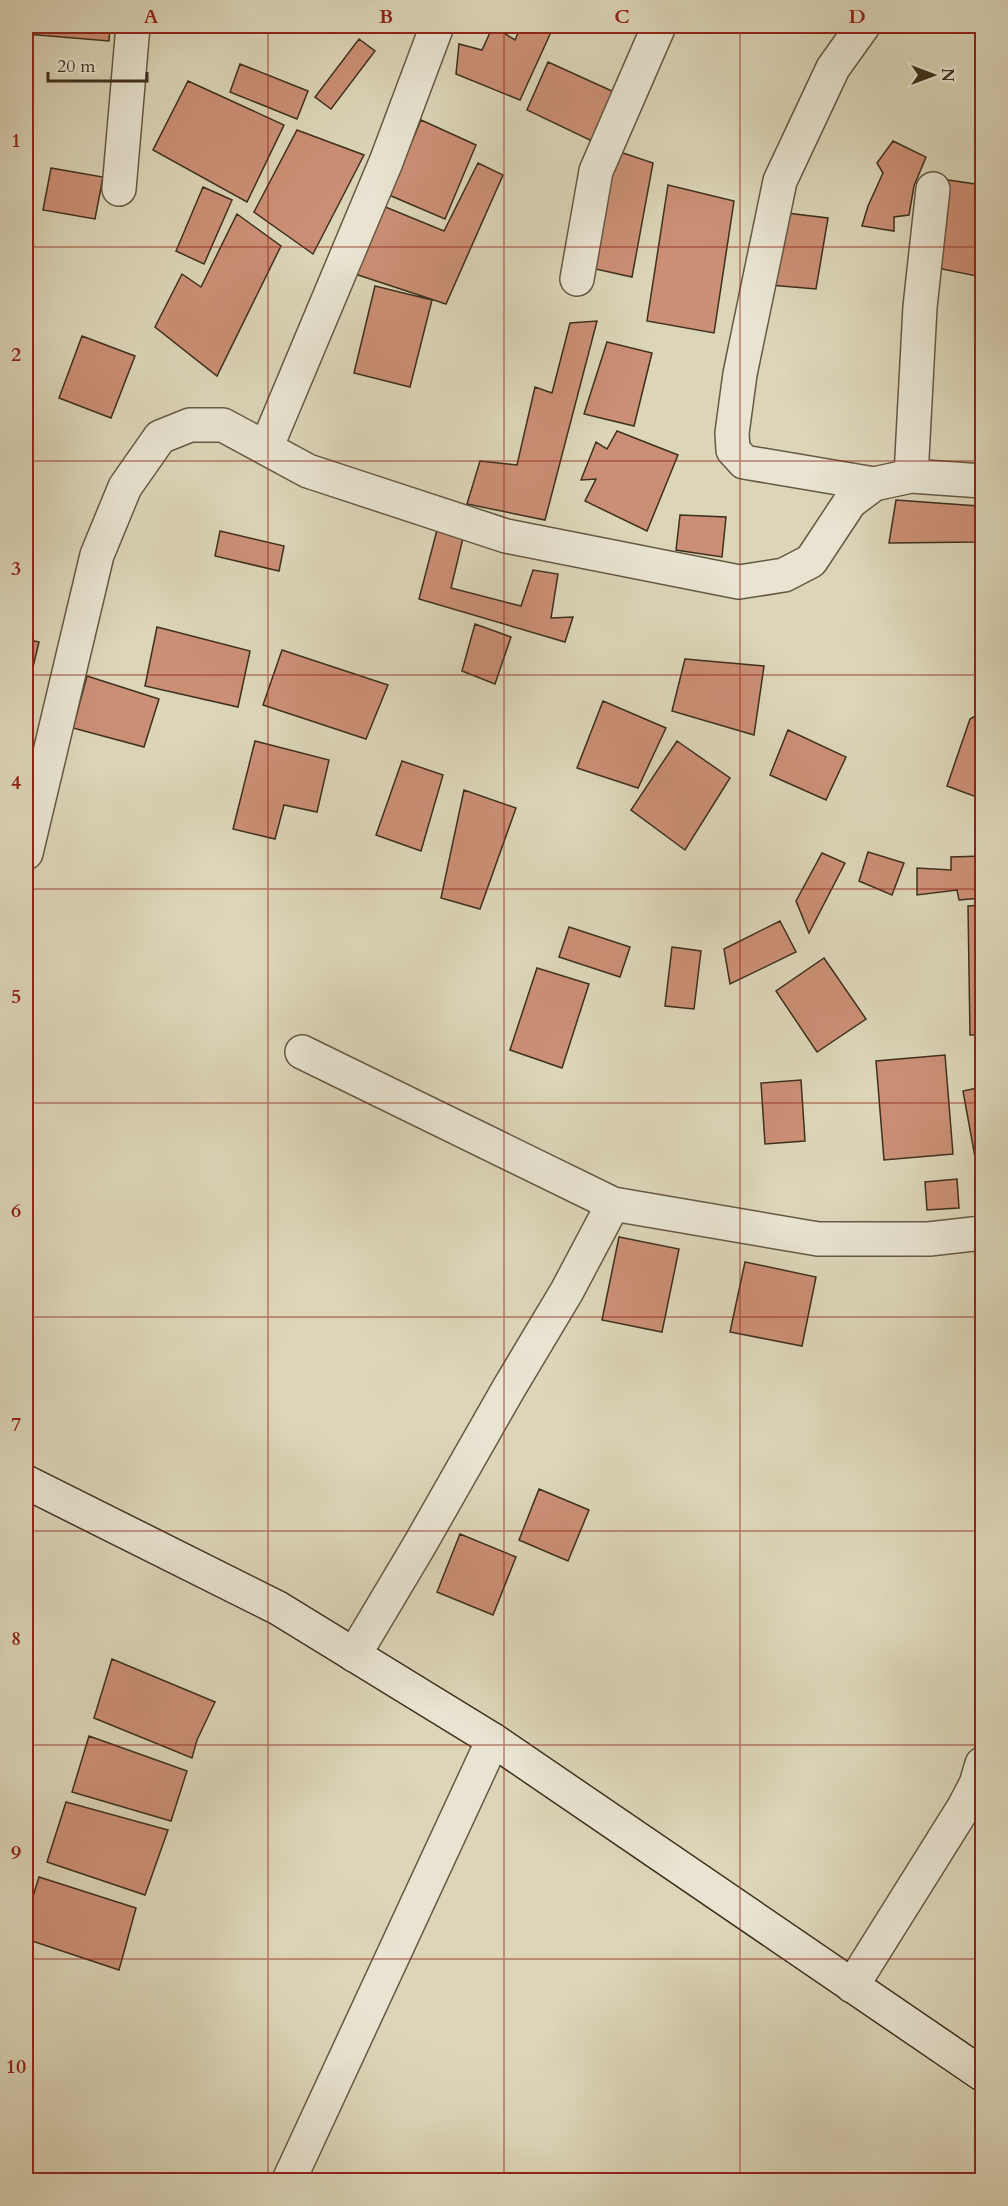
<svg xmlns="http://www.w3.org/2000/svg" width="1008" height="2206" font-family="Cardo,serif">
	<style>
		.building { fill: #cb8f75; stroke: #3e301e; stroke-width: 1.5 }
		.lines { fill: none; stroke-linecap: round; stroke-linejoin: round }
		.street-casing { stroke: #665944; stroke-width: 36 }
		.secondary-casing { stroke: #3e301e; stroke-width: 36 }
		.street { stroke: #e8e4d1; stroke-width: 33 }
		.secondary { stroke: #e8e4d1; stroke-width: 33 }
		.grid { fill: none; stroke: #8f2418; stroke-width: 1.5; stroke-opacity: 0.55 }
		.neatline { fill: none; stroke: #8f2418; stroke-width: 2 }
		.grid-label { font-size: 20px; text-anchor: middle; font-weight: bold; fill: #8f2418 }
	</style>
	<rect width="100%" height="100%" fill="#dcd5b8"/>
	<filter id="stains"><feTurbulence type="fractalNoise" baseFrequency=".00333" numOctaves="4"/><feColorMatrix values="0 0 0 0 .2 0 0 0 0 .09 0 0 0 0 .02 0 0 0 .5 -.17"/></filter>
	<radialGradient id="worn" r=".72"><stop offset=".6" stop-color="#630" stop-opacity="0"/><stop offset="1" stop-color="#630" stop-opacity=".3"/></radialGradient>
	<path class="building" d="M26,26H110L109,41L26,34Z
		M493,26L515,40L521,26H542L552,30L520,100L456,74L459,44L482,50Z
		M359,39L375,51L331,109L315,97Z
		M548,62L614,92L594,142L527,110Z
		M240,64L308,91L297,119L230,92Z
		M188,81L284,125L247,202L153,150Z
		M421,120L476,145L445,219L389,195Z
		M297,130L364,155L313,254L254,212Z
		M893,141L926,157L914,186L909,215L894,217V231L862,226L868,206L883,173L877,163Z
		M611,149L653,163L632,277L582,266Z
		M478,163L503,175L446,304L355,274L383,206L444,231Z
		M51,168L103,177L95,219L43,210Z
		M948,180L982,185V298H976L982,277L937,268Z
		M668,185L734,201L714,333L647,321Z
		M203,187L232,200L204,264L176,251Z
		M778,212L828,218L816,289L770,285Z
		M237,214L281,246L217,376L155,327L182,274L201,287Z
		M375,286L432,300L410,387L354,373Z
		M597,321L545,520L467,504L480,461L517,465L535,387L552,393L570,323Z
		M82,336L135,356L111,418L59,398Z
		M607,342L652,353L634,426L584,414Z
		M617,431L678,455L647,531L585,501L596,479L581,480L596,442L607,449Z
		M896,500L978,506V542L889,543Z
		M680,515L726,517L722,557L676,550Z
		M437,530L463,538L451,588L521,606L533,570L558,574L551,618L573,617L565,642L419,599Z
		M220,531L284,546L279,571L215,556Z
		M475,624L511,637L495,684L462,671Z
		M157,627L250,651L238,707L145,686Z
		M26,639L39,642L26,696Z
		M282,650L388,685L366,739L263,705Z
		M685,659L764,666L754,735L672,711Z
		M87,676L159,699L144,747L73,728Z
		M603,701L666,728L638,788L577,768Z
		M982,712V799L947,786L970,719Z
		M788,730L846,757L826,800L770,775Z
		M255,741L329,760L317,812L284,805L275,839L233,829Z
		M677,741L730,778L685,850L631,810Z
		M402,761L443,775L421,851L376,835Z
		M464,790L516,808L480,909L441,898Z
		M868,852L904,863L892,895L859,881Z
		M822,853L845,863L809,933L796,901Z
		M982,856V898L959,900L957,890L917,895V868L951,870V857Z
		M982,905V1035H970L968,906Z
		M780,921L796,952L730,984L724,949Z
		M569,927L630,947L620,977L559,957Z
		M672,947L701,951L694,1009L665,1006Z
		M824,958L866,1019L817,1052L776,991Z
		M537,968L589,984L562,1068L510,1050Z
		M945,1055L953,1154L884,1160L876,1061Z
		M801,1080L805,1141L765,1144L761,1083Z
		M982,1087V1167L977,1168L963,1091Z
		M957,1179L959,1208L927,1210L925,1182Z
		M619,1237L679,1249L662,1332L602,1320Z
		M745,1262L816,1277L802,1346L730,1332Z
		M539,1489L589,1510L568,1561L519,1540Z
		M460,1534L516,1557L493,1615L437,1592Z
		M112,1659L215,1702L197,1740L192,1758L94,1718Z
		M89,1736L187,1771L171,1821L72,1792Z
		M66,1802L168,1830L145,1895L47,1862Z
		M39,1877L136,1908L119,1970L26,1939V1919Z"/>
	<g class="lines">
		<g class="street-casing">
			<path id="street" d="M863,26L833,68L780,181L740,374L732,433L733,450L744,462L874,484
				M119,189L133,26
				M577,279L596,171L659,26
				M266,448L386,162L437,26
				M911,476L920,307L933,189
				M26,853L97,555L125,487L160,437L190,425H223L308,471L506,536L739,582L784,575L811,561L850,502L874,484L911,476L982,481
				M302,1052L613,1204L818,1239H929L982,1233
				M354,1655L419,1546L509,1388L567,1291L613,1204
				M852,1986L964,1807L976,1784L982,1764
				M289,2180L493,1740"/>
		</g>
		<g class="secondary-casing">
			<path id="secondary" d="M26,1482L278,1608L493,1740L982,2074"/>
		</g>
		<use href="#street" class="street"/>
		<use href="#secondary" class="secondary"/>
	</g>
	<path class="grid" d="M268,26V2180M504,26V2180M740,26V2180M26,247H982M26,461H982M26,675H982M26,889H982M26,1103H982M26,1317H982M26,1531H982M26,1745H982M26,1959H982"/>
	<rect width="1008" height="2206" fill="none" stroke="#dcd5b8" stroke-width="66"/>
	<g transform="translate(933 75) rotate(90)" stroke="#e8e4d1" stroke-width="4.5" paint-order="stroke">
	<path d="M0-4.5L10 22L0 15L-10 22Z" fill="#3e301e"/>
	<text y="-9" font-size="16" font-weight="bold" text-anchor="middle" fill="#3e301e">N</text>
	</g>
	<path d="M48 72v9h99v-9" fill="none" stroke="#3e301e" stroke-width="3"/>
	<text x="57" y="72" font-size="18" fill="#3e301e" stroke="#e8e4d1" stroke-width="4.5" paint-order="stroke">20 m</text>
	<rect x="33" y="33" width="942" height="2140" class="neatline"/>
	<g class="grid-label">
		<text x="151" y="23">A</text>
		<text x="386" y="23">B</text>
		<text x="622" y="23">C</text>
		<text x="857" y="23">D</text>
		<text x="16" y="147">1</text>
		<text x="16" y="361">2</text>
		<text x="16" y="575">3</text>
		<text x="16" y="789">4</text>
		<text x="16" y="1003">5</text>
		<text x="16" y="1217">6</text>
		<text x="16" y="1431">7</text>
		<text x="16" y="1645">8</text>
		<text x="16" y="1859">9</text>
		<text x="16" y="2073">10</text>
	</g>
	<rect width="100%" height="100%" filter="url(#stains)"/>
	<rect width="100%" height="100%" fill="url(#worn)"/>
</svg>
